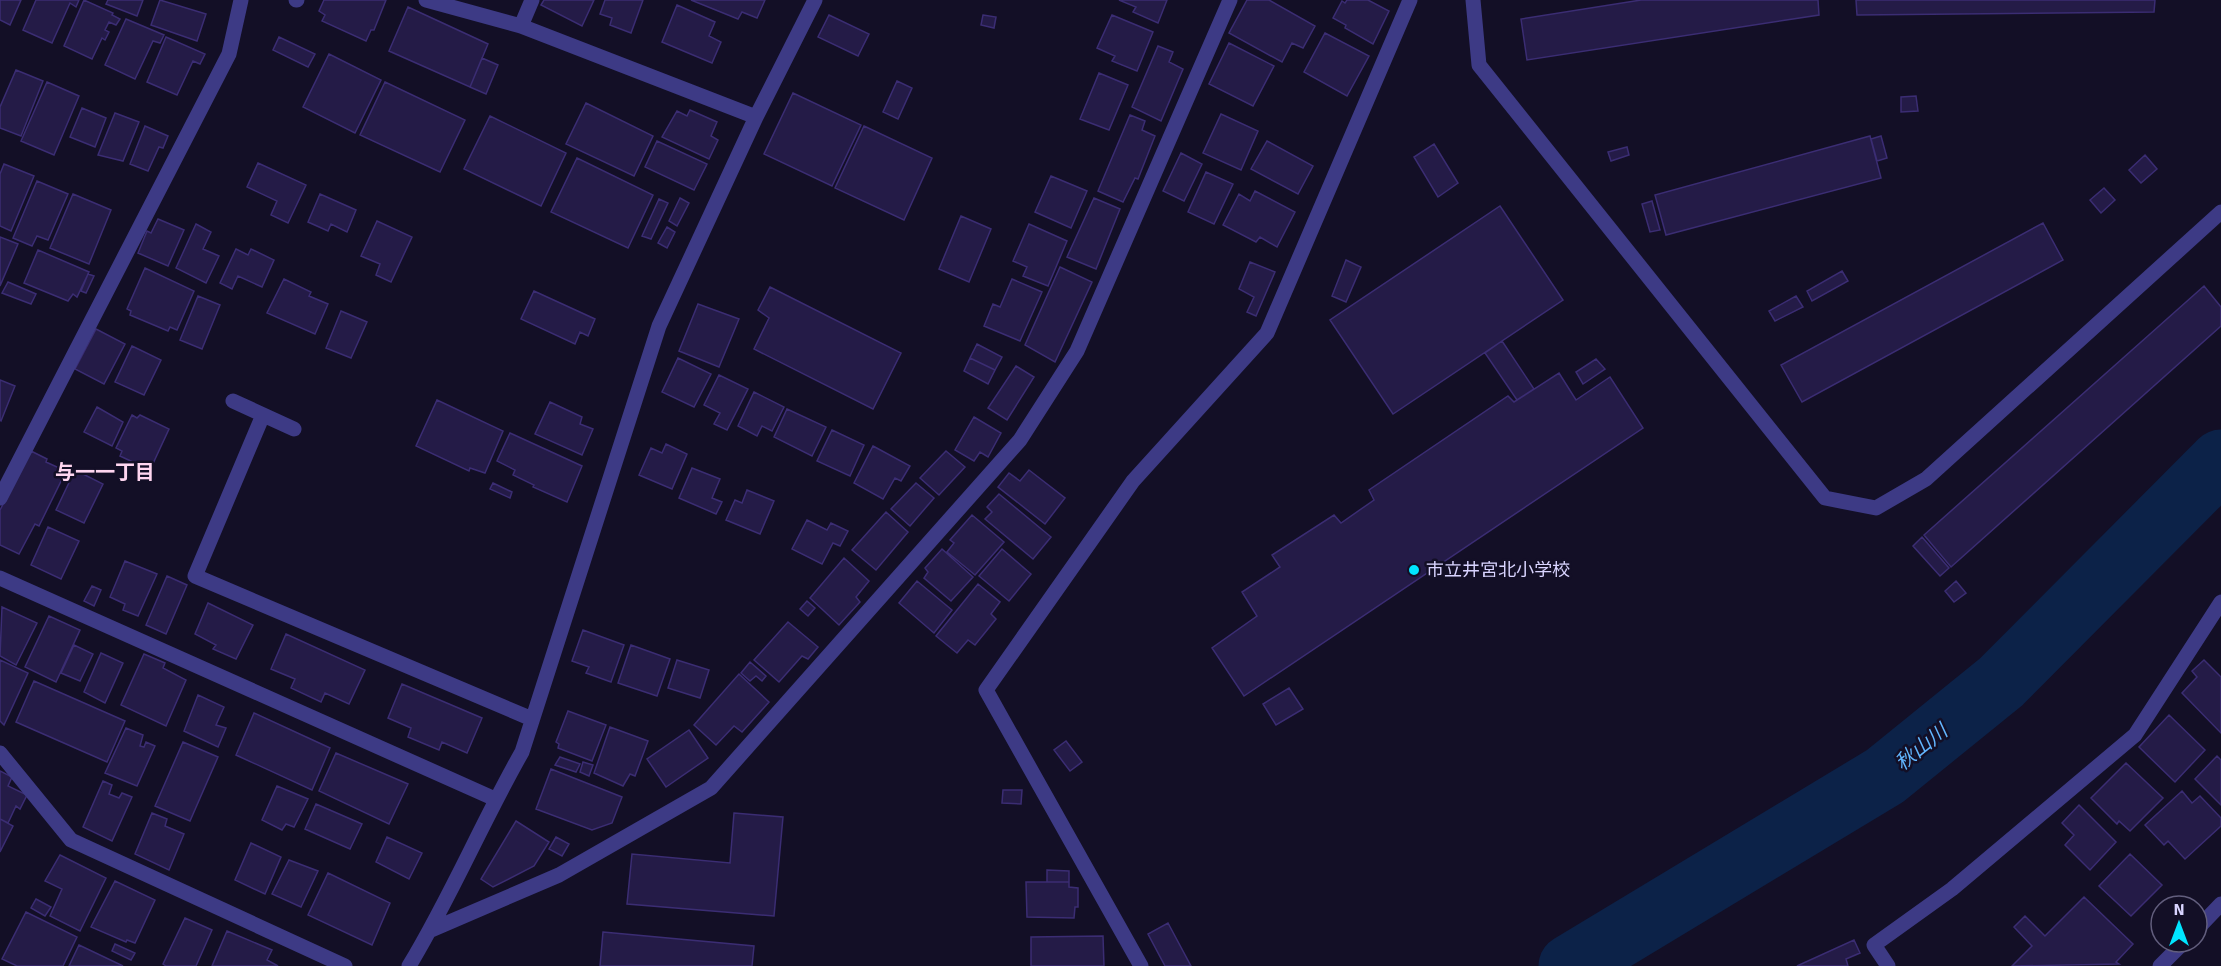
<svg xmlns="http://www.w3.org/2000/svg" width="2221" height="966" font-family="Signika,'Noto Sans JP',sans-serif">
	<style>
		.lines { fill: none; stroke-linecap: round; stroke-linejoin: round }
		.river { stroke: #0c2248; stroke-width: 63 }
		.building { fill: #241b47; stroke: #3b2d73; stroke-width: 1.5 }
		.minor { stroke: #3d3a85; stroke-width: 15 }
		.poi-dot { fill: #00e5ff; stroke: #130f26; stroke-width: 2 }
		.labels { text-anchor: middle; stroke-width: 5; stroke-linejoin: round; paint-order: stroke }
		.poi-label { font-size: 18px; fill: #d9d4ff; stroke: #130f26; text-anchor: start }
		.neighbourhood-label { font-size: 20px; font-weight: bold; fill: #ffd6f0; stroke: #130f26 }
		.water-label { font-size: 20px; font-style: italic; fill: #62b6ff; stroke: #130f26 }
	</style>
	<rect width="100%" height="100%" fill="#130f26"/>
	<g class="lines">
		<path class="river" d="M1570,966L1885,776L2001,682L2221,461"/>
	</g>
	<path class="building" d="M0,0H21L10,25L0,20Z
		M36,0H79L76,7L70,3L52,43L23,30Z
		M84,0L113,13L112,15L120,19L116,25L109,22L105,30L109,32L105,40L102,38L92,59L64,46Z
		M108,0H143L137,16L106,4Z
		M160,0L206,14L197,41L151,25Z
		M324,0H386L374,30H371L366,41L322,21L325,15L319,11Z
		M544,0H594L582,26L541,5Z
		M605,0H643L631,33L610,25L612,18L600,14Z
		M691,0H765L757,18L742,12L738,19Z
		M1119,0H1167L1158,23L1133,12L1136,7Z
		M1247,0H1269L1315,26L1303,48L1292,43L1282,62L1229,33Z
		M1347,0H1368L1389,11L1373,44L1345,28L1346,25L1333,18L1342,1L1345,3Z
		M1641,0H1818L1819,15L1527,60L1521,19Z
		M1856,0H2155L2154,12L1857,15Z
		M677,5L715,22L709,36L721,42L712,63L662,42Z
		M408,7L488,44L470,87L389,51Z
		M829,15L869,34L858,56L818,37Z
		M983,15L996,17L994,28L981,25Z
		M1112,15L1153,32L1137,71L1112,61L1115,56L1097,48Z
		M126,19L164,35L160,43L153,41L135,79L105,65Z
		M1325,33L1369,56L1347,96L1304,72Z
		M166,37L205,54L200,64L193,61L177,95L147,82Z
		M279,37L315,54L308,67L273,50Z
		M1229,43L1274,66L1253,106L1209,84Z
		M1158,46L1173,52L1169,62L1183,69L1161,121L1132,107Z
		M329,54L381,80L355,133L303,107Z
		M482,58L498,65L486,94L470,87Z
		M16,70L43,81L21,136L0,128V107Z
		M1099,73L1128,85L1109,130L1080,119Z
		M897,81L912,88L898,119L883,112Z
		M47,82L79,96L54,155L21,141Z
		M385,82L465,120L440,172L360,135Z
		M793,93L861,125L832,186L764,154Z
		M1916,96L1918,111L1901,112V97Z
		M586,103L653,136L634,176L566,144Z
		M82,108L106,118L95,147L70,137Z
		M690,110L717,122L711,136L718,140L709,159L662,137L677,111L687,116Z
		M115,113L139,122L123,161L98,155Z
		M1221,114L1258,131L1241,170L1203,153Z
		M1130,115L1145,121L1142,130L1155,136L1138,179L1135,178L1123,202L1098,191Z
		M490,116L566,153L541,206L464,169Z
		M145,126L168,136L163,148L159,147L148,171L130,164Z
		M864,126L932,158L904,220L835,188Z
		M1870,136L1881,178L1666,235L1655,195Z
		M1881,136L1887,158L1877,161L1871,139Z
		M657,141L707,164L694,190L645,167Z
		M1267,141L1313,166L1298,194L1251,169Z
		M1434,144L1458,183L1438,197L1414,157Z
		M1627,147L1629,155L1611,161L1608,152Z
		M1181,153L1202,164L1184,201L1163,191Z
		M2145,155L2157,169L2141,183L2129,170Z
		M577,158L653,195L628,248L551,212Z
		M258,163L306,185L288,223L271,215L277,201L247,187Z
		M4,164L34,176L11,231L0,226V174Z
		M1206,172L1233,184L1214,224L1188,212Z
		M1051,176L1087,191L1071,228L1035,212Z
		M37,181L68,194L48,240L37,236L32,246L13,238Z
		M2104,188L2115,200L2101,213L2090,200Z
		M1255,191L1295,212L1277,247L1260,237L1256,242L1223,225L1239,194L1250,201Z
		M73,194L111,210L89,264L50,248Z
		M320,194L356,210L347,232L331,224L328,231L308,222Z
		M680,198L689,203L677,226L669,221Z
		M1094,198L1120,209L1096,269L1067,257Z
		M659,199L668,203L651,239L642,236Z
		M1652,201L1660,230L1650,232L1642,204Z
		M1500,206L1563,300L1393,414L1330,320Z
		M961,216L991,229L969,282L939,269Z
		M158,219L184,230L168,266L138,253L147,231L151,233Z
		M377,221L412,237L391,282L376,275L380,264L361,256Z
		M2043,223L2063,260L1802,402L1781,365Z
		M196,224L211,232L203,249L219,256L206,283L176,268Z
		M1029,224L1067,241L1048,286L1023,276L1027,267L1013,261Z
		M667,227L675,232L667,248L658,243Z
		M0,237L18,244L0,286Z
		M236,249L248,255L251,249L274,260L262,287L238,276L232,289L220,283Z
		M38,250L89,272L77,297L73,294L68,301L24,283Z
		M1346,260L1361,267L1346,302L1332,296Z
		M1250,262L1275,272L1256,316L1247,312L1254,297L1239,289Z
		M1060,267L1092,282L1055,362L1025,345Z
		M145,268L194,291L177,330L170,327L168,331L130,315L131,311L127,309Z
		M1842,271L1848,281L1812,301L1807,291Z
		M88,274L94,276L86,293L81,291Z
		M284,279L311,292L309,296L328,304L315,334L267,313Z
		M1012,279L1042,292L1020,341L984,326L993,304L1000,307Z
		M8,282L36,294L31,304L2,293Z
		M2204,286L2221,307V326L1951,567L1924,535Z
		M770,287L901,353L873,409L754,349L769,318L758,310Z
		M534,291L595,319L588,336L580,332L575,344L521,319Z
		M198,296L220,305L202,349L180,340Z
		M1796,296L1803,307L1775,321L1769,311Z
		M698,304L739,319L719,367L679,351Z
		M341,311L367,322L351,358L326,348Z
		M96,329L125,344L104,384L75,369Z
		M1502,341L1534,389L1517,400L1485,353Z
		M977,344L1002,357L995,370L970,358Z
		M132,346L161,360L144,395L115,382Z
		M678,358L711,374L694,407L662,392Z
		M970,358L995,370L988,384L964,371Z
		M1596,359L1605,369L1583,384L1576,372Z
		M1016,366L1034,377L1007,420L988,408Z
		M1559,373L1576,400L1610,377L1643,428L1244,696L1212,648L1257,616L1242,592L1280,567L1272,555L1334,515L1341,523L1374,500L1369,490L1508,396L1514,402Z
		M719,375L748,389L727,430L714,424L720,413L704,405Z
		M0,380L15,386L1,421L0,420Z
		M754,392L784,407L772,431L762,426L757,436L738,426Z
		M437,400L503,431L485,473L470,468L469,471L416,446Z
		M550,402L582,417L580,424L593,429L582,455L535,434Z
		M97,407L123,422L112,446L84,432Z
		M787,409L826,427L812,456L774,437Z
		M132,415L137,418L140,415L169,429L150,470L120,456L122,451L116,448Z
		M974,417L1001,433L988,457L980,452L974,461L955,450Z
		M832,430L864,445L850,476L817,461Z
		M510,433L582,466L567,502L533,487L534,485L513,475L515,470L497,461Z
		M666,444L687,454L672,489L639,475L651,448L662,453Z
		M873,446L910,466L901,481L895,478L883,499L854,483Z
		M31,451L47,459L46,462L66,471L39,526L35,524L19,554L0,545V510Z
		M946,451L965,467L939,495L920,478Z
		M692,468L720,479L712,498L722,502L716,514L679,498Z
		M75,470L103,484L84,523L56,510Z
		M1029,470L1065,498L1045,524L998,487L1009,473L1020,481Z
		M493,483L512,492L510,498L490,489Z
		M916,483L934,498L910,526L891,509Z
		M747,490L774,501L760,534L726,520L735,500L742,503Z
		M999,494L1051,537L1033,559L985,519L992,512L987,507Z
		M886,512L908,532L876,570L852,550Z
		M972,515L1004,542L975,575L947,552L954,543L950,540Z
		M807,520L827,530L831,523L848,531L840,546L833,543L822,564L792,549Z
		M48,527L79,541L61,579L31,565Z
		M1922,537L1949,568L1940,576L1913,546Z
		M942,549L973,577L951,601L924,578L928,572L925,568Z
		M1002,549L1031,574L1009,601L979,576Z
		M844,558L869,581L856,597L860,602L839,625L810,598Z
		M125,561L157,574L138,616L123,610L125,604L110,597Z
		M167,576L187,585L166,634L146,625Z
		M917,581L952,610L934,633L899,603Z
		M1956,581L1966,593L1954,602L1945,591Z
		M978,584L1000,602L991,614L996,619L975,645L968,640L957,653L936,636Z
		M92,586L101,590L94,606L84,601Z
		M807,601L815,608L808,616L800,609Z
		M208,603L253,625L236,659L213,649L216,645L195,634Z
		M2,607L37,623L16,665L0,656Z
		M49,616L80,630L56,682L25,667Z
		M788,622L818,647L808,659L802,656L779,682L754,660Z
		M583,630L624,645L611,682L586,673L589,667L572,661Z
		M286,634L365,670L349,704L325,693L321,702L291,688L295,679L271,669Z
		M74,645L93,654L80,681L61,673Z
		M631,645L670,659L657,696L618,683Z
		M101,653L123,663L105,703L84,692Z
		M144,654L165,663L163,668L186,680L166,726L121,705Z
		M0,660L28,673L4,725L0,721Z
		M677,660L709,670L700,698L668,688Z
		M2204,660L2221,677V733L2182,693L2197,677L2192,671Z
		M750,662L766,676L762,681L756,676L750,681L741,673Z
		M739,674L769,702L742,732L734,726L716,745L694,725Z
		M34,681L125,721L107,762L16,722Z
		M402,684L482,718L467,753L442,742L439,750L408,737L411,728L388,718Z
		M1289,688L1303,709L1276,725L1263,704Z
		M198,695L224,707L216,725L226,728L218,747L184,731Z
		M568,711L606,725L592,761L558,748L559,744L556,742Z
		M254,713L330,748L312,790L236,755Z
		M2169,715L2205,750L2175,782L2139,747Z
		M610,727L648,741L635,776L630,774L623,786L594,773Z
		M126,728L143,735L140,746L144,747L146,742L155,746L137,786L105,773Z
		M689,730L708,758L666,787L647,759Z
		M1066,741L1082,762L1070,771L1054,750Z
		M183,742L218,757L190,821L155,806Z
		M336,753L408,784L389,824L319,791Z
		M2217,756L2221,760V805L2195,779Z
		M560,757L580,764L576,772L555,765Z
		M583,762L593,765L589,776L580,772Z
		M2126,763L2163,798L2130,831L2119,821L2117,824L2091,798Z
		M551,769L622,797L612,823L592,830L536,809Z
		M0,771L12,777L8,786L27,795L20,809L16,806L8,823L0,819Z
		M103,781L112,785L109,794L119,798L122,793L132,797L112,841L83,827Z
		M277,786L308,799L294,827L286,824L282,830L262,820Z
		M1003,790H1022L1021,804L1002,803Z
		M2182,791L2192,803L2200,796L2221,818V826L2185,859L2168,841L2164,845L2145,825Z
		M316,804L362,824L350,849L305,829Z
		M2079,805L2116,842L2090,870L2065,845L2074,835L2062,823Z
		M152,813L167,819L165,826L184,834L169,870L135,854Z
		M734,813L783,817L774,916L627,904L632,854L730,863Z
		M0,819L13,826L0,852Z
		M516,821L549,842L534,866L493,887L481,879Z
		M387,837L422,853L409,879L376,862Z
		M556,837L569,844L562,856L549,849Z
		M251,843L281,857L265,894L235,880Z
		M2130,854L2162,885L2131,916L2099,886Z
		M60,855L106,878L80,931L50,916L62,889L45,881Z
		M289,860L318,871L301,907L272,894Z
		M1047,870L1069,871V882H1047Z
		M328,873L390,903L372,945L308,915Z
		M115,881L155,900L135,943L127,940L126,942L91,927Z
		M1026,882H1069V887L1078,888V907H1075L1074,918L1027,917Z
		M2084,897L2133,944L2116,962L2119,964L2012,966L2032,946L2014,927L2025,916L2045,936Z
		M36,899L51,907L45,916L31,908Z
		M26,912L77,937L63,966H17L2,959Z
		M185,918L212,930L196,966H166L163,964Z
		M1168,923L1191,966H1165L1148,934Z
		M227,931L272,950L267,960L278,966H212Z
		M603,932L754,946L752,966H600Z
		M1103,936L1104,966H1031V937Z
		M1854,940L1860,953L1846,959L1848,966H1797Z
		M115,944L135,953L131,960L112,951Z
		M79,945L123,966H69Z"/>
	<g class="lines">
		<path class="minor" d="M296,0H297
			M426,0L521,26L756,117
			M1473,0L1479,65L1825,498L1876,508L1926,479L2221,212
			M521,26L532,0
			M233,401L294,429
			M263,415L195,576L532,719
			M0,498L229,54L241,0
			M0,578L495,799
			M0,753L71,840L345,966
			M2197,929L2221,904
			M431,930L559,875L711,788L1020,440L1077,351L1230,0
			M409,966C451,897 482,822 522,752L659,326L756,117L815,0
			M1141,966L986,690L1133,481L1267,333L1410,0
			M1888,966L1874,945L1952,889L2135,735L2221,602
			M2160,966L2184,942"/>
	</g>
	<circle class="poi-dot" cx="1414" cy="570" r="6"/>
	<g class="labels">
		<g class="poi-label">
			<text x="1426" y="576">市立井宮北小学校</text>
		</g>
		<g class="neighbourhood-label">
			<text x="105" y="479">与一一丁目</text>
		</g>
		<g class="water-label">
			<text transform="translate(1921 747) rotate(-39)" y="7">秋山川</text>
		</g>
	</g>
	<g transform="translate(2179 924)"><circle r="28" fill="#130f26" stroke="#625e7d" stroke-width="1.5"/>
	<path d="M0-4.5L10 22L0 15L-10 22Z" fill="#00e5ff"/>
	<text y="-9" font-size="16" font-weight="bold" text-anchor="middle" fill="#d9d4ff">N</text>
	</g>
</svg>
